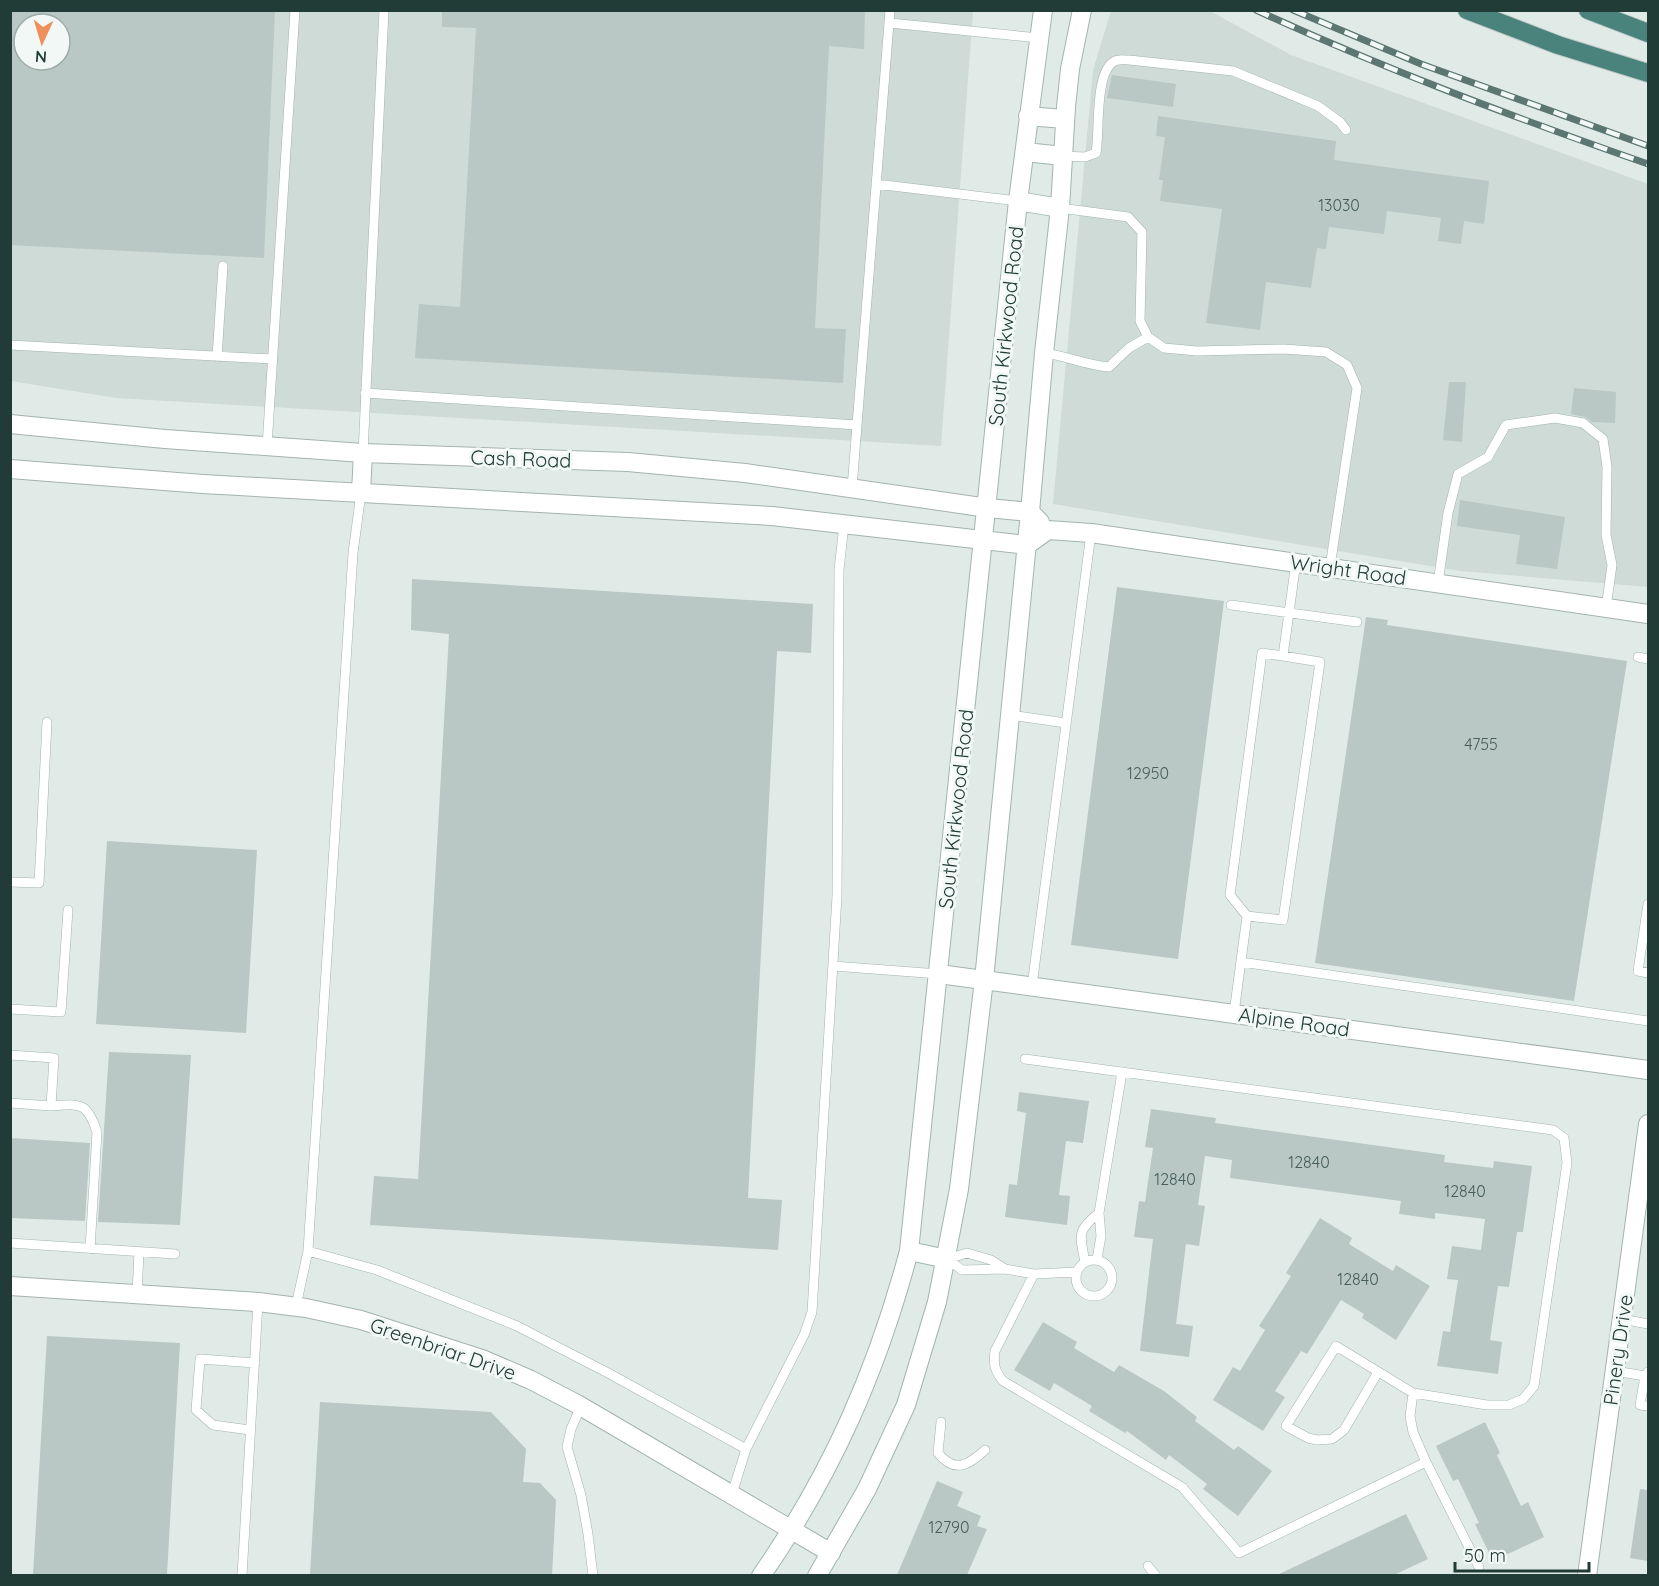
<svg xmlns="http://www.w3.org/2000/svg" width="1659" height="1586" font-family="Quicksand,sans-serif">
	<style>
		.built { fill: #cfdbd6; fill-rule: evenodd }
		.building { fill: #b9c8c4; fill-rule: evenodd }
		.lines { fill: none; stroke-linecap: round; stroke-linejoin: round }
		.service-casing { stroke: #a3b3af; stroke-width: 10 }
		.minor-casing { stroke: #a3b3af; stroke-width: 20 }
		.tertiary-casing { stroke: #a3b3af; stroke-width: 20 }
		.secondary-casing { stroke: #9fb6b1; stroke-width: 20 }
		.trunk-casing { stroke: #c1c8c7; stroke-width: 20 }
		.service { stroke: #fff; stroke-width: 9 }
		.minor { stroke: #fff; stroke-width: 18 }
		.tertiary { stroke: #fff; stroke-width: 18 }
		.secondary { stroke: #fff; stroke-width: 18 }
		.trunk { stroke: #4a837c; stroke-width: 18 }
		.rail-casing { stroke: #5c7772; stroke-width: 7 }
		.rail { stroke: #f1f8f5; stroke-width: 4.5; stroke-dasharray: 14; stroke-linecap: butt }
		.labels { text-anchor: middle; stroke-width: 6; stroke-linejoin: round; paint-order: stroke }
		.number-label { font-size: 16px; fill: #475e5a }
		.street-label { font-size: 20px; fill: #213b37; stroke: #f1f8f5 }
	</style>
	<rect width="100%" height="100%" fill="#e0ebe7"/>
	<path class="built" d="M10,11H973L941,446L116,398L11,381ZM24,24H60V60H24Z
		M1111,11H1210L1291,55L1648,184V587L1460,571L1053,504L1093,70Z"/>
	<path class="building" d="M10,10H275L264,258L10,245ZM24,24H60V60H24Z
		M442,10H865L864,49L829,46L815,328L846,329L843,383L415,358L419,304L460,307L476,28L442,27Z
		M1112,75L1176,84L1173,107L1107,98Z
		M1158,116L1336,141L1334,160L1489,181L1484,224L1464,221L1461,244L1438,241L1441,218L1387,211L1384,234L1329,227L1326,249L1317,248L1311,288L1266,282L1260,330L1206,323L1222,209L1160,201L1163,180H1159L1165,137L1156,136Z
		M1449,382H1466L1462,442L1443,440Z
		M1574,388L1616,392L1615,423L1592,422L1585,417L1571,414Z
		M1460,500L1565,517L1557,569L1516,564L1520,535L1457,526Z
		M412,579L813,604L811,653L777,651L748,1198L782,1200L778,1250L370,1225L374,1176L418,1179L449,634L411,630Z
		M1117,587L1224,601L1178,959L1071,945Z
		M1366,617L1388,620L1387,625L1627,661L1574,1001L1315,963Z
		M107,841L257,850L246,1033L96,1024Z
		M109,1052L191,1055L180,1225L98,1222Z
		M1019,1092L1089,1101L1083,1143L1066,1141L1059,1195L1070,1196L1067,1225L1005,1217L1009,1184L1017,1185L1026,1113L1017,1111Z
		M1151,1109L1216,1118L1215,1123L1445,1155L1444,1162L1493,1168L1494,1161L1532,1166L1523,1232H1517L1509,1287L1498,1286L1490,1340L1502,1342L1498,1374L1437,1366L1443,1331L1450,1332L1458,1280L1447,1279L1452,1246L1481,1250L1485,1219L1435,1213V1219L1399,1214L1401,1201L1230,1178L1232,1160L1205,1156L1198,1205L1205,1206L1199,1246L1186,1244L1176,1324L1193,1326L1189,1357L1140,1351L1153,1239L1134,1237L1139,1201L1145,1202L1153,1148L1145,1147Z
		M10,1138L90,1143L85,1221L10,1218Z
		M1320,1218L1352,1238L1349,1244L1393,1271L1396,1265L1430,1286L1396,1340L1362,1318L1364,1314L1341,1300L1307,1354L1301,1351L1275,1391L1285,1397L1263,1431L1213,1400L1233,1367L1240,1371L1265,1330L1259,1326L1291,1276L1286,1273Z
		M1043,1322L1077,1342L1074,1348L1114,1372L1119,1365L1164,1391L1197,1417L1195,1421L1234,1450L1238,1446L1272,1471L1238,1516L1203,1489L1207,1484L1169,1455L1166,1460L1127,1431L1125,1433L1089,1411L1092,1406L1054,1383L1050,1391L1014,1370Z
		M47,1336L180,1343L167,1575H33Z
		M320,1402L491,1412L526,1449L523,1482L540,1483L556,1500L552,1575H310Z
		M1485,1422L1500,1453L1497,1455L1521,1506L1528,1502L1544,1537L1493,1561L1475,1524L1479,1523L1458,1479L1453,1481L1436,1446Z
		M937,1481L963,1492L957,1506L981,1516L977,1526L987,1529L967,1575H897Z
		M1640,1489L1648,1490V1561L1630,1558Z
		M1406,1514L1428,1559L1394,1575H1277Z"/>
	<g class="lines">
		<g class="service-casing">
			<path id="service" d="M890,23L1039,38
				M1063,156L1085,157L1096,153C1100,133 1094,71 1115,61C1119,59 1124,60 1129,60L1233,71L1318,106L1340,122L1346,130
				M876,184L1018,201
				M1060,208L1128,217L1142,232L1140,321L1148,337L1164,348L1197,351L1284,349L1326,352L1347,365L1357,388L1330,567
				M10,345L272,359
				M1044,353C1067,356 1086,365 1109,367L1129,348L1148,337
				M217,357L223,266
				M365,393L857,425
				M267,446L295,10
				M363,453L384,10
				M852,488L890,10
				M1438,583L1448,513L1458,474L1488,457L1506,425L1555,418L1583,423L1603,439L1607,467L1606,535L1612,565L1606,608
				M1231,605L1357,622
				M1638,657L1648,659
				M1010,715L1066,723
				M10,882L39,883L47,722
				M1648,904L1638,971L1648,973
				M1247,916L1230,895L1262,653L1283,656
				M1241,962L1648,1021
				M833,966L939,974
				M1032,986L1091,533
				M10,1009L61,1012L68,910
				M1234,1013L1247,916L1283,920L1320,662L1283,656L1296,562
				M10,1055L54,1058L51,1106L10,1103
				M1025,1059L1553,1130L1564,1138L1567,1163L1534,1386L1523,1399L1509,1405H1487L1413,1393L1336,1346L1286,1426L1308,1438L1317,1440L1332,1439L1344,1430L1378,1372
				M51,1106C80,1104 87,1101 97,1132L90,1249
				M10,1243L175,1254
				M308,1251L377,1270L517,1326L610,1374L746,1449
				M967,1253L991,1260L1005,1269L962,1270L947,1259Z
				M1097,1259L1101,1236L1099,1213L1122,1072
				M1076 1278a18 18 0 1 1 36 0a18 18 0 1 1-36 0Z
				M1085,1262C1080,1235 1076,1231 1099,1213
				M1005,1269L1034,1274L1077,1272
				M1034,1274L995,1351C993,1365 995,1371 1003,1381L1182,1487L1239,1553L1426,1462
				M137,1294L139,1252
				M296,1306L308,1251L353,553L361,493
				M1622,1319L1648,1324
				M1615,1371L1645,1376L1648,1372
				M1645,1376L1640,1405L1648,1406
				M1413,1393L1410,1416L1413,1432L1426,1462L1479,1567
				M581,1406L571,1429L567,1447L581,1495L588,1534L593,1576
				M941,1422L938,1453C955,1474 969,1465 985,1450
				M250,1430L213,1425L196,1410L200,1359L255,1363
				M732,1494L746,1449L804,1335L812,1312L837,896L839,570L844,524
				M1148,1566L1156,1576
				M242,1576L258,1302"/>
		</g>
		<g class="minor-casing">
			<path id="minor" d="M10,424L165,439L363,453L628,462L745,473L988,508L1030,512L1040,522
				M10,469L203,484L772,516L1027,545L1048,530L1091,533L1648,614
				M361,493L363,453
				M939,974L1648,1070
				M1587,1576L1648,1124"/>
		</g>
		<g class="tertiary-casing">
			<path id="tertiary" d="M10,1286L258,1302L306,1308L361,1320L482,1359L531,1380L577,1404L831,1553"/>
		</g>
		<g class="secondary-casing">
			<path id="secondary" d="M1028,116L1064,119
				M1025,152L1063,156
				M1018,201L1060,208
				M909,1251L947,1259
				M761,1576C832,1473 877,1371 909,1251L1018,201L1043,10
				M817,1576L867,1489L906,1405L937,1302L959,1189L984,980L1030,512L1044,353L1060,208L1066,107L1070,69L1082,10"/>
		</g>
		<g class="trunk-casing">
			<path id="trunk" d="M1467,10L1558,45L1648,73
				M1588,10L1648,33"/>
		</g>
		<use href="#service" class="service"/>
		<use href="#minor" class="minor"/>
		<use href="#tertiary" class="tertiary"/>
		<use href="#secondary" class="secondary"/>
		<use href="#trunk" class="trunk"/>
		<g class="rail-casing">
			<path id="rail" d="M1256,10C1384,69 1516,118 1648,164
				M1293,10L1421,64L1648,146"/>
		</g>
		<use href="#rail" class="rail"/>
	</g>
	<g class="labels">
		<g class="number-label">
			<text x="1339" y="211">13030</text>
			<text x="1481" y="750">4755</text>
			<text x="1148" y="779">12950</text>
			<text x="1309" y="1168">12840</text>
			<text x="1175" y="1185">12840</text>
			<text x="1465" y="1197">12840</text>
			<text x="1358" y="1285">12840</text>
			<text x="949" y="1533">12790</text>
		</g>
		<g class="street-label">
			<text transform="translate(1006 326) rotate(-84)" y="7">South Kirkwood Road</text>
			<text transform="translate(521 459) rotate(2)" y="7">Cash Road</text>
			<text transform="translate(1348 570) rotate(8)" y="7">Wright Road</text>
			<text transform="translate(956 809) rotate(-84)" y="7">South Kirkwood Road</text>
			<text transform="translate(1294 1022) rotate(8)" y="7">Alpine Road</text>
			<text transform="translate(443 1349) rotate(19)" y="7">Greenbriar Drive</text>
			<text transform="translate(1618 1350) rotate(-82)" y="7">Pinery Drive</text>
		</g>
	</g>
	<rect width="1659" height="1586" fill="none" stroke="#213b37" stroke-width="24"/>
	<g transform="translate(42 42) rotate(184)"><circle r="28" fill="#f1f8f5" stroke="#9eaca9" stroke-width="1.5"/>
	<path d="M0-4.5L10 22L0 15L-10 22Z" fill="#ef8f5a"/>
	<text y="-9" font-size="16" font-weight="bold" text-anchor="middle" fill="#213b37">N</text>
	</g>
	<path d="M1455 1562v9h134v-9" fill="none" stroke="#213b37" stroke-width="3"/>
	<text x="1464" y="1562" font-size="18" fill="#213b37" stroke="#f1f8f5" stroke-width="4.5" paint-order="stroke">50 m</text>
</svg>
